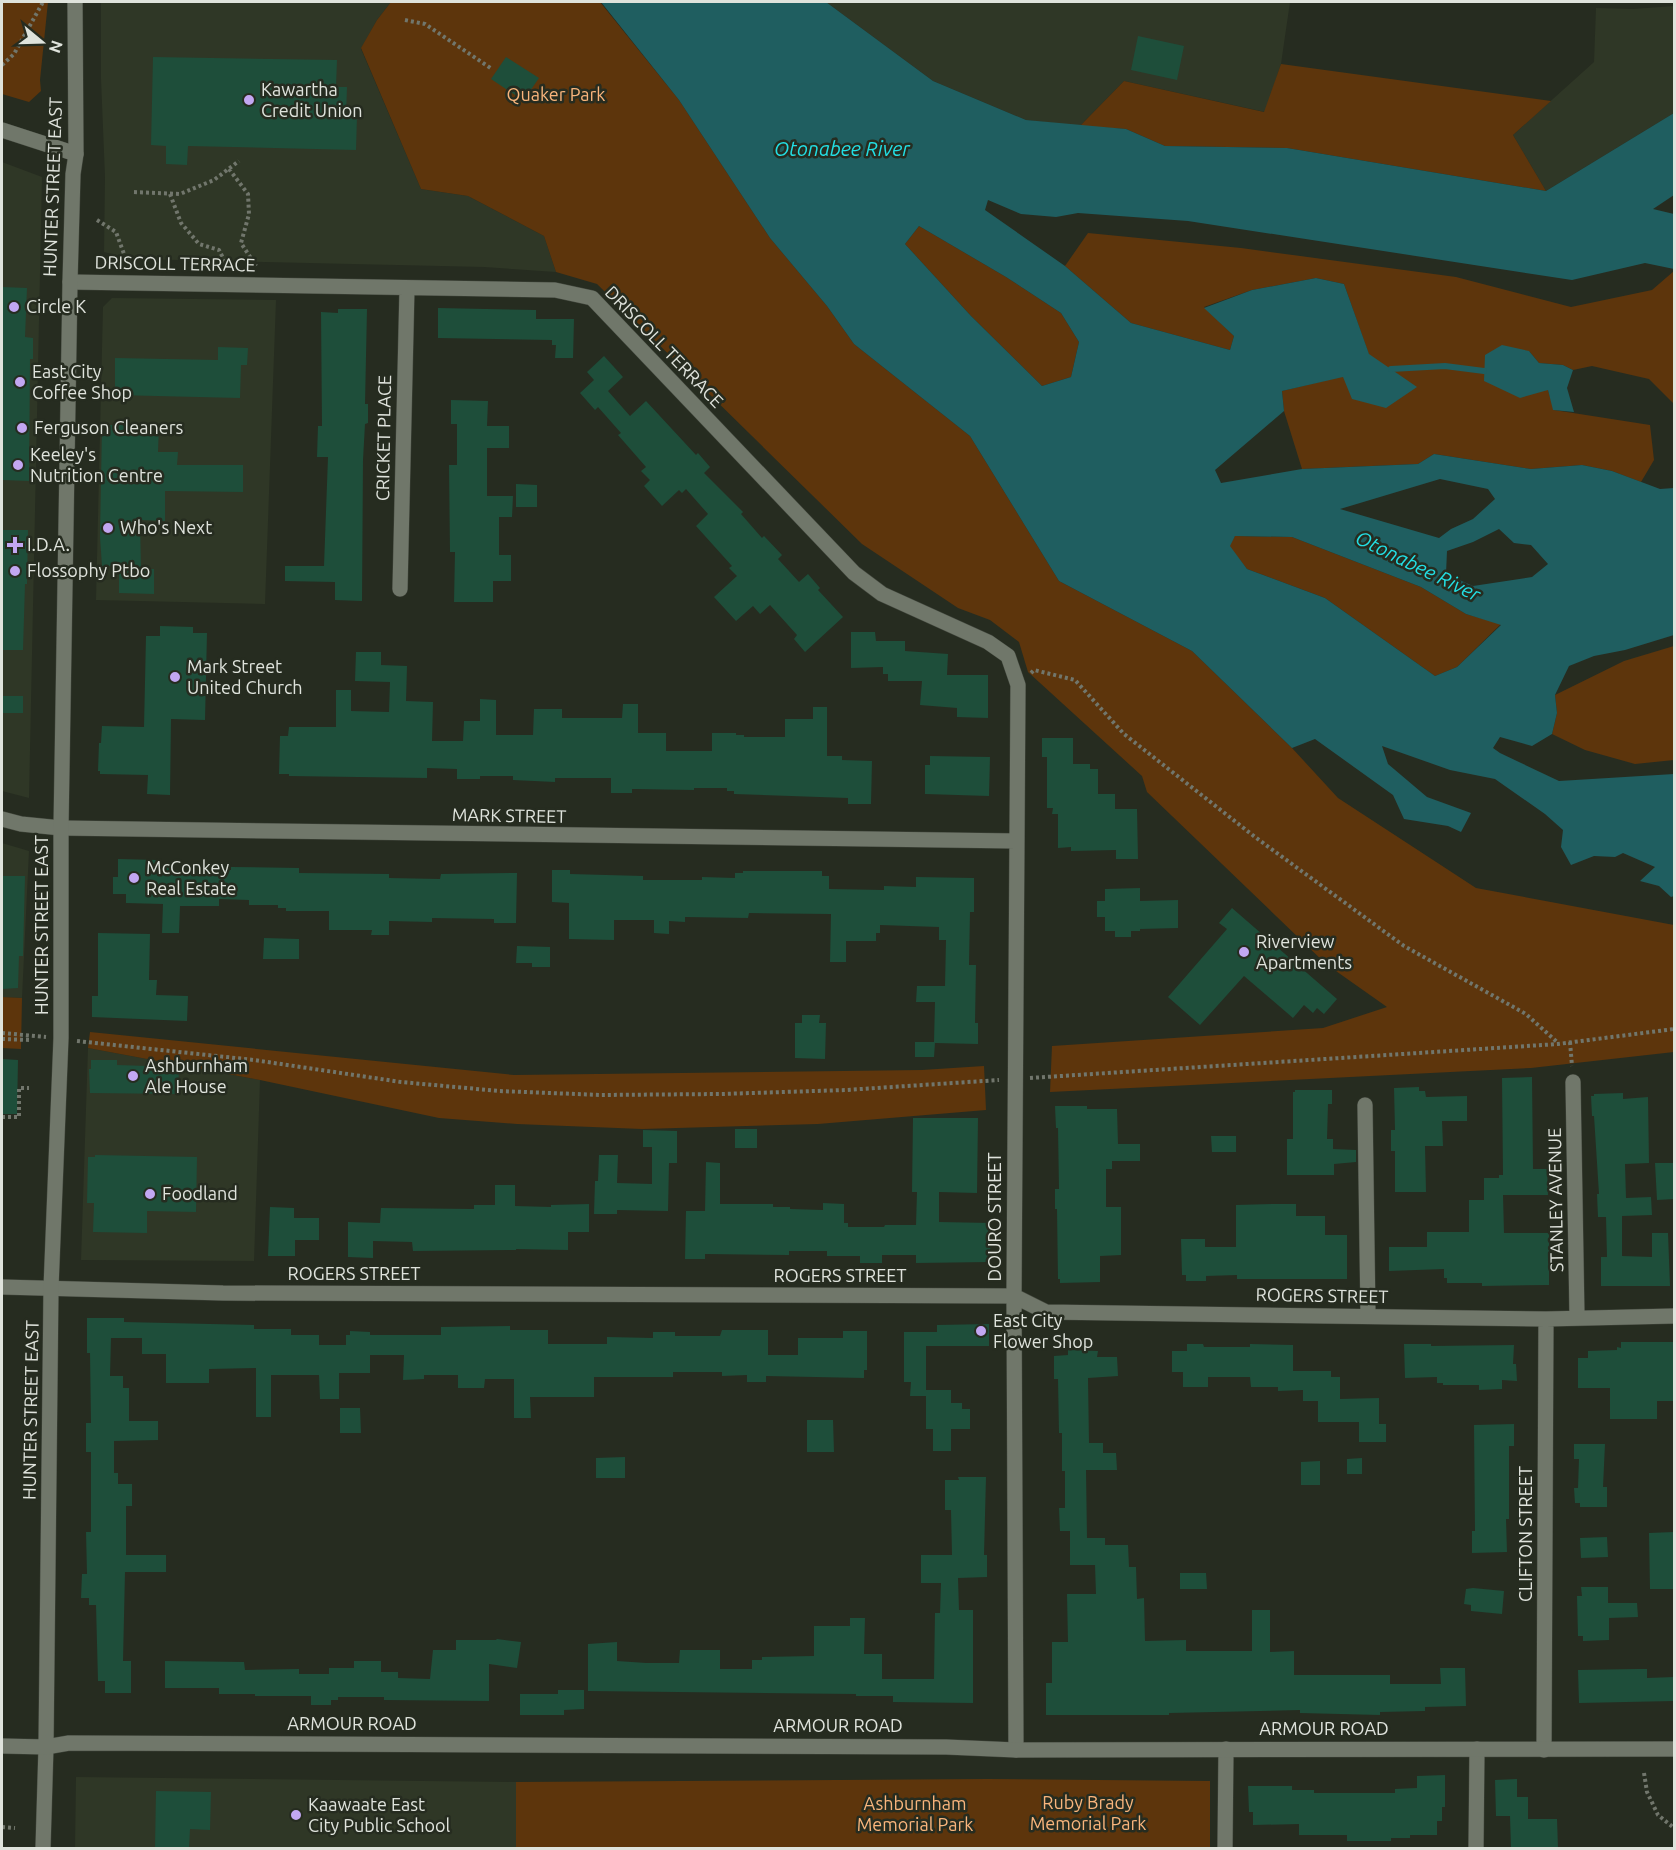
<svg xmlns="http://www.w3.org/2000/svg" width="1676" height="1850" font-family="Ubuntu,sans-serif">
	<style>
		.built { fill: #2f3726 }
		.green { fill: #5d350c }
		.water { fill: #1f5e60; fill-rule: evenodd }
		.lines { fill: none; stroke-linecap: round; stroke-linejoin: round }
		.stream { stroke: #1f5e60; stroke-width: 6 }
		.building { fill: #1e4e3a }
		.minor-casing { stroke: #41463c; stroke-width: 16 }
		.tertiary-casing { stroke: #41463c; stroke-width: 16 }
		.secondary-casing { stroke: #41463c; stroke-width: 16 }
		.path { stroke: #71766c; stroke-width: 4; stroke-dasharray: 3 3; stroke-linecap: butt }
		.minor { stroke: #70776a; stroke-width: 15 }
		.tertiary { stroke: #70776a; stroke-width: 15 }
		.secondary { stroke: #70776a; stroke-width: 15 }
		.poi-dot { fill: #c2a7f2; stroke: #262c20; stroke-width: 2 }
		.labels { text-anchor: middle; stroke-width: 5; stroke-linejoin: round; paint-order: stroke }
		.poi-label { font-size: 18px; fill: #dfe3dc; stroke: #262c20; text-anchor: start }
		.park-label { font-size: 18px; fill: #f9b57c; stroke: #262c20 }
		.street-label { font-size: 18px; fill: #dfe3dc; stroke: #262c20 }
		.water-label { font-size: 20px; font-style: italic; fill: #23dee3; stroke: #262c20 }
	</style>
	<rect width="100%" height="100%" fill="#262c20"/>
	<path class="built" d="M101,2H391L377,20L361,49L421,189L468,196L544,236L556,272L484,267L132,259L104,252L105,177L101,79Z
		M826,2H1290L1281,64L1265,112L1124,81L1080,126L1026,120L933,81Z
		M1674,6V113L1546,191L1513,135L1594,62L1596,8L1633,9Z
		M2,162L42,177L29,798L2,791Z
		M112,298L276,300L265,604L96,600L103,307Z
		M2,843L29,851L22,998L2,997Z
		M88,1048L260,1080L254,1261L81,1260Z
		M76,1777L516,1782V1848H75Z"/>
	<path class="green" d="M2,2H48L40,80L41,91L29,102L2,94Z
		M391,2H600L679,100L770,238L827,306L854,344L970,436L1059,581L1192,651L1292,748L1338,798L1476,888L1674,925V1052L1531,1068L1050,1092L1052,1046L1323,1028L1387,1007L1326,964L1147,792L1142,776L1028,672L1019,642L990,620L958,608L862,544L597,284L556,272L544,236L468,196L421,189L361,48L377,20Z
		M1281,64L1551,101L1513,135L1546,191L1287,148L1165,146L1126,129L1080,126L1124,81L1264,112Z
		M919,226L1006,277L1061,313L1079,342L1071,377L1042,386L971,316L905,244Z
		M1088,233L1241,248L1456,277L1571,307L1652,290L1674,271V404L1649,379L1592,366L1573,370L1563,365L1539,363L1529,351L1548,390L1554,410L1650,425L1654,460L1641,482L1612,471L1582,465L1531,469L1434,454L1418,464L1302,469L1284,411L1282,391L1343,376L1369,355L1344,284L1316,278L1252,290L1204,307L1234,336L1230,350L1131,323L1065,266Z
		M1235,536L1292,537L1421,587L1466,614L1501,624L1457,667L1435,676L1325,598L1247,569L1229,546Z
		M1674,646V760L1635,764L1585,750L1552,734L1557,713L1555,695L1624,661Z
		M2,997L22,998L21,1049L2,1048Z
		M90,1032L514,1075L922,1070L984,1066L986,1110L818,1124L642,1129L517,1124L439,1118L260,1080L88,1048Z
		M988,1779L1210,1781V1848H516V1782Z"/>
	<path class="water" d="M601,2H826L933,81L1026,120L1126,129L1165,146L1287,148L1546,191L1674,113V195L1653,209L1674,214V269L1645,263L1572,280L1188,221L1078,213L1056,217L1021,214L988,200L985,210L1065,266L1131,323L1230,350L1234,336L1204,308L1252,290L1316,278L1344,284L1369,354L1417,387L1386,408L1352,399L1343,377L1282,391L1284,411L1215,470L1221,483L1302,469L1418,464L1434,454L1531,469L1582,465L1612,471L1660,489L1674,488V635L1625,650L1594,656L1569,666L1555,695L1557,713L1552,734L1532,746L1500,737L1493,748L1500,753L1559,781L1674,774V896L1671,897L1659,886L1640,881L1655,867L1623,853L1615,857L1594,856L1571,865L1561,847L1563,830L1545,814L1495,779L1450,770L1382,746L1388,764L1427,797L1471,813L1461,832L1448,826L1404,819L1393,795L1315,739L1292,748L1192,651L1059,581L970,436L854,344L827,306L770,238L679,100ZM919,226L1006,277L1061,313L1079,342L1071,377L1042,386L971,316L905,244ZM1440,479L1488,489L1495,499L1473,519L1451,529L1439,538L1340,509ZM1499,529L1514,543L1531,545L1548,564L1532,577L1473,586L1446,574L1447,551L1473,542ZM1235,536L1292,537L1421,587L1466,614L1501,625L1457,667L1435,676L1325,598L1247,569L1230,546Z
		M1502,345L1529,351L1539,363L1563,365L1573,370L1567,388L1574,412L1553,410L1548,390L1520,398L1484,381L1485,355Z"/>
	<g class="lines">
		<path class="stream" d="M1391,369L1445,366L1484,371"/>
	</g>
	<path class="building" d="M1138,36L1184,46L1177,80L1131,70Z
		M153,57L337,60L336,87H347L346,116H357L356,150L188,146L187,165L166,164V146L151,145Z
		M506,57L539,78L528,94L522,90L518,97L491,79Z
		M2,287L27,288L25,337L33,338V359H30L29,481L2,480Z
		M438,308L536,310V319H574L573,358H555L556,345H552V340L438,338Z
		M338,309H367L365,404H368V423L365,424L363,460L362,601L335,600V582L285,581V566H324L328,457H317L318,426H322L321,312L338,313Z
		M218,347L248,348L247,365H241L240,398L115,395V358L218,360Z
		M604,356L623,377L608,391L630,416L646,401L696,455L698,453L710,467L704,473L743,512L741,514L762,538L764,536L782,555L778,559L799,582L808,574L820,588L818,590L843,617L805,652L794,639L797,635L770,605L760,614L753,606L736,621L714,597L737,576L729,568L732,566L696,526L708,514L686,489L682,493L679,490L662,506L644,486L650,480L641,471L646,467L618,435L621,433L598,407L595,410L580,393L594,380L587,372Z
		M451,400L488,401L487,426H509V448H487V496H513L512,517H499V555H511V581H493V602H454L455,552H450L449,465H457V424H451Z
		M102,425H159L158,452H178L177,465H243V492L165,491V521L140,520L141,569H154V594L119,593V566H102L100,537Z
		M516,484L537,485V507H516Z
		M2,530H28L27,584H25L23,650H2Z
		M160,626L193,627V633H207L205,720L171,719L170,795L147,794L148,775L100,774V771H98L99,743H101L102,726L144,727L146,636H160Z
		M851,632H875L876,641H905V651L948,654L947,675H988V718L957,717V708L920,705L922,681H888V674H883V667L851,668Z
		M356,652H381V665L407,666L406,701L433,702L432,741H463L464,721H480V699L496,700V735H533L534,709H562V718H622L623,704H638V733H666V751H712V733H736V735H744V737H785V719H813V707H827V756H842V760L872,761L871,804H848V798L734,794V791H727V788H694V790L635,789H632V793H611V778H555V782L513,780V776H480V779H457V769L427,768V778L289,776V774H279L280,736H288L289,727H336V690H351V711L389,712L390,682L355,681Z
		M2,696H23V713H2Z
		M1042,738H1073V764H1090V769H1098V794H1115V809H1137L1138,859H1116V850L1071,851V847L1058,848V814H1052L1053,808H1047V757H1042Z
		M930,756L990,757L989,796L925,794V765H930Z
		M118,859L157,860V865H171V870H231V867L299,868V873L389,874V878L440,879L441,874L517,873L516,923H494V919L432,918V922L389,921V935H371L372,930H329V911H286V908H278V905H249V900L219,899V906H180L179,933H162L163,904L126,903V894H113V877H118Z
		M552,870H570V874L643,876V880H702V877L735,878V873H743V871H822V876H829V889L884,890V886L916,887V877L974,878V912H970L969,965H976L975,1023H978V1044L935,1043L934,1057H915V1042H934L935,1002H916L917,986H945L946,940H939V927L880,925V933H876V941H846V962H830L831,914L749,913L748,918L685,917V922L669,921V934L654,933V920H614V940L569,939V903L552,902Z
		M2,876H25L23,956H19L18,988L2,989Z
		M1140,888V901L1178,900V928L1140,929V931H1131V937H1115V931H1105V917H1097V901H1105V889Z
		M1232,908L1337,999L1324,1014L1317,1008L1313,1013L1304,1005L1293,1018L1244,976L1200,1025L1168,997L1227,929L1219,923Z
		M98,933L150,934L149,980H157L156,995L188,996L187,1021L92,1017V996H98Z
		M264,938L299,939V959H263Z
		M517,946L550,947V967H532V963H516Z
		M802,1015H820L819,1023H826L825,1059L795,1058V1023H802Z
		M2,1059L18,1060L17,1114H2Z
		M91,1060H117V1065L179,1067L178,1094L90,1093L89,1069H91Z
		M1532,1077L1533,1169H1547L1548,1195H1503L1504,1233H1549V1285L1482,1286V1283H1447V1278H1444V1269L1389,1271V1247H1427V1232H1469V1200H1484V1178H1499V1175H1503L1502,1078Z
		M1419,1087V1091H1425L1426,1097L1467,1096V1121H1442L1443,1146H1425L1426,1192H1395V1151H1391V1130H1395L1394,1088Z
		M1295,1090H1332V1104H1328L1327,1139H1333V1149L1356,1150V1162L1334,1164V1175H1287V1139H1293V1092H1295Z
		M1623,1093V1099L1648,1097L1649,1163L1625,1164L1626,1198L1651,1197L1652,1215L1622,1216V1256L1652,1257V1233H1668L1670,1286H1601V1257H1607L1606,1217H1598L1597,1194H1599L1594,1116H1592L1591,1096H1594V1094Z
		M1055,1106H1087V1109H1117L1118,1144H1140V1161H1112V1169H1106V1207H1121V1255L1100,1256V1282L1060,1283V1279H1058L1057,1209H1055V1189H1059L1058,1128H1056Z
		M913,1118H978L977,1193L939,1192V1222L991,1223L990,1262L916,1263V1255H882V1263H860V1256H827V1251H789V1255L705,1254V1259H685L686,1211H705L706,1162L720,1163V1204H773V1207H790V1209L823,1210V1203L844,1204V1223H848V1227H884L885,1225H916L917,1192H912Z
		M735,1129H757V1148H735Z
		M643,1130L677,1131V1163H669L668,1211L617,1210V1214H594L595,1181H598L599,1155H618L617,1183L652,1184V1147H643Z
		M1211,1136H1236V1152H1212Z
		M95,1155L197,1157L196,1212L147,1211V1233L93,1232L94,1203H87L88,1157H95Z
		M1655,1163H1674V1199L1657,1200Z
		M495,1185H515V1206L551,1207V1205L589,1204V1232H568V1250L516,1249V1250L413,1251L412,1242L373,1241V1258L348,1257V1222L380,1223L381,1208L474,1209V1205H495Z
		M1272,1204H1296V1216H1325V1235H1347V1279H1237V1275L1206,1276V1281H1186V1275H1182L1181,1239H1205V1247H1236V1205Z
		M270,1207L294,1208V1218H319V1240H295V1256H268Z
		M87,1318H124V1322L254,1325V1329H291V1335H319V1345H346V1335H350V1331L370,1332V1335H441V1327L510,1326V1330H548V1344H607V1337L653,1338V1332H675V1336H720L722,1330H768V1355H798V1338H843V1331H867V1370H864V1378L766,1376V1382H747V1375L722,1376V1372H673V1377H594V1397H530L531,1418H514V1379H485L484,1388H458V1375H424V1379L403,1380L404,1355H370V1373H339V1399H320L319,1375H271V1417H256V1368L209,1369V1383H166V1354H142V1338H111L110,1376H123V1388H129V1421H158V1440L114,1441V1473H118V1484H132V1506H126V1555H166V1572H125L123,1661H131V1693H105V1681H98L96,1605H89V1598H81L82,1574H87L86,1532H91V1452H86V1423H91L90,1353H87Z
		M989,1324V1346H926V1390H951V1403H962V1409H970V1429H951V1451H933V1429H926V1396H910L911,1382H904V1332H937V1325Z
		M1621,1342H1674V1401H1657V1419H1610V1388H1578V1358H1588V1351L1617,1350V1347L1621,1348Z
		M1187,1344H1203L1204,1347H1250V1344L1293,1345V1371H1331V1377H1340V1399L1379,1398V1424H1386V1442H1359V1422H1318V1401H1303V1390L1278,1391V1387H1251L1250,1377H1208V1387H1183V1372H1172V1351H1187Z
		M1404,1344H1431V1346L1514,1345L1513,1364H1516L1517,1381L1502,1380V1389L1479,1390V1385H1443V1383H1437V1377L1405,1378Z
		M1068,1350L1098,1351L1097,1357H1117L1118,1376L1088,1378L1089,1443H1103V1453H1116L1117,1470H1086L1087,1538H1105V1545H1128L1129,1567H1136L1137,1599L1144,1598L1145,1641L1186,1640V1651H1252V1610H1270V1652L1294,1651V1675H1390V1684H1441L1440,1668H1465L1466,1706L1425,1707V1711L1380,1712V1715L1300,1713V1710L1169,1713V1715H1046V1683H1052V1642H1068L1067,1594H1096L1095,1565H1070V1531H1060L1059,1508H1065V1471H1062V1433H1059L1058,1379H1054V1356L1068,1355Z
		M340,1408H360L361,1433H340Z
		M807,1420H833L834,1452H807Z
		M1514,1424V1446H1509V1519H1506L1507,1552L1472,1553V1531H1475L1474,1425Z
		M1574,1444H1605L1603,1487H1607V1507H1580V1503H1575L1574,1488H1578L1579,1459H1574Z
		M625,1457V1478H596V1458Z
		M1362,1458V1474H1347V1459Z
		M1320,1461V1485H1301V1462Z
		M958,1477H986L984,1555H987V1577L958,1578L959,1610H973V1703L893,1702V1696H856V1694L588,1691V1644L617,1642V1661L646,1663H679L680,1650H720V1669H752V1660H762V1657L814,1656V1626H850V1618H865L864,1654H882V1679H934L935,1613H940L941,1583H921V1555H952L951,1510H945V1480H959Z
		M1674,1532V1589H1650L1649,1533Z
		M1607,1537L1608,1557L1581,1558L1580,1538Z
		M1180,1573H1206L1207,1589H1180Z
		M1581,1587H1608V1603H1637L1638,1617L1609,1618V1640L1583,1641V1636H1578L1577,1596H1582Z
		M1473,1588L1504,1591L1502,1614L1471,1611V1605L1464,1604L1466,1589Z
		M497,1639L521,1642L517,1668L489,1664V1701L384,1700V1697H338V1700H331V1705H311V1696H255V1694H219V1688H165V1661L244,1662L245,1670L299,1669V1674H329V1668H354V1661H381V1672H398V1678L430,1679L433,1650H456V1640H496Z
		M1637,1669H1647V1678L1674,1677V1701L1579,1703L1578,1670Z
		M558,1690H584V1709L564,1710V1715H520V1694H558Z
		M1445,1775V1807H1442V1821H1437V1835H1410V1838H1391V1841H1347V1835H1299V1824L1253,1825V1812H1249L1248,1786H1292V1790H1314V1793H1395V1789L1417,1788V1776Z
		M1517,1779V1797H1528V1819H1557L1558,1848H1511L1510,1816H1496L1495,1780Z
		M156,1791L211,1792L210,1830L190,1829L189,1848H155Z"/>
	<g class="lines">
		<g class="minor-casing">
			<path id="minor" d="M2,130L76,154
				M70,282L555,290L592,298L854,573L882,594L988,642L1008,656L1018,685L1014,1296L1016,1750
				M400,589L407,288
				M61,828L1016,841
				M1573,1082L1577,1317
				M1365,1105L1368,1315
				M2,1287L223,1293L1014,1296L1046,1312L1546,1319L1674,1316
				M1544,1750L1546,1319
				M1225,1848L1226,1749
				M1476,1848L1477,1749"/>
		</g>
		<g class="tertiary-casing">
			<path id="tertiary" d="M2,819L21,824L61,828
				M43,1848L46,1747"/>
		</g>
		<g class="secondary-casing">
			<path id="secondary" d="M2,1746L46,1747L69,1743L946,1747L1016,1750L1674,1749
				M46,1747L51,1288L61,1038V828L70,282L73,174L76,154L75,2"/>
		</g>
		<path class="path" d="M405,20L425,24L492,69
			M2,65L14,54L43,2
			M229,169L248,194L249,214L241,243L256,266
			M134,192L180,194L214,180L239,161
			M170,194L181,223L199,244L219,250L227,266
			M97,220L116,232L128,265
			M1031,673L1034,670L1075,680L1124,734L1255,837L1404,946L1526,1014L1558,1043
			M2,1033L46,1037
			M2,1039L30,1040
			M77,1041L254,1060L401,1082L499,1091L601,1095L721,1094L846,1090L999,1080
			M1570,1042L1572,1066
			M1030,1078L1558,1044L1674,1029
			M2,1117H19V1088H29
			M1644,1773L1647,1792L1658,1815L1674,1828
			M2,1827L15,1828"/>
		<use href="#minor" class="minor"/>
		<use href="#tertiary" class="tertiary"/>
		<use href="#secondary" class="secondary"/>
	</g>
	<g class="poi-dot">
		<circle cx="249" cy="100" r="6"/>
		<circle cx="14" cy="307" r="6"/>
		<circle cx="20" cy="382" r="6"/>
		<circle cx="22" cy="428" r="6"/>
		<circle cx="18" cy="465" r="6"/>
		<circle cx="108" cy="528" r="6"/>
		<path d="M12 536h6v6h6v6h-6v6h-6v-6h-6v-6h6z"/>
		<circle cx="15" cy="571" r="6"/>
		<circle cx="175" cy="677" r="6"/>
		<circle cx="134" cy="878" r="6"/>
		<circle cx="1244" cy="952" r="6"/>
		<circle cx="133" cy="1076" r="6"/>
		<circle cx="150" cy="1194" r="6"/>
		<circle cx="981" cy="1331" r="6"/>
		<circle cx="296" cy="1815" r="6"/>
	</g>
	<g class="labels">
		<g class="poi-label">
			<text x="261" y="96">Kawartha<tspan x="261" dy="21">Credit Union</tspan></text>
			<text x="26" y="313">Circle K</text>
			<text x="32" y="378">East City<tspan x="32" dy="21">Coffee Shop</tspan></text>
			<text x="34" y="434">Ferguson Cleaners</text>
			<text x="30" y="461">Keeley's<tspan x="30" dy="21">Nutrition Centre</tspan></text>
			<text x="120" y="534">Who's Next</text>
			<text x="27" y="551">I.D.A.</text>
			<text x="27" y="577">Flossophy Ptbo</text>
			<text x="187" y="673">Mark Street<tspan x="187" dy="21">United Church</tspan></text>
			<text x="146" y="874">McConkey<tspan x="146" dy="21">Real Estate</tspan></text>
			<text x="1256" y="948">Riverview<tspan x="1256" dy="21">Apartments</tspan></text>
			<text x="145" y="1072">Ashburnham<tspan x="145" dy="21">Ale House</tspan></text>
			<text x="162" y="1200">Foodland</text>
			<text x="993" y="1327">East City<tspan x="993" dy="21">Flower Shop</tspan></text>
			<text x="308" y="1811">Kaawaate East<tspan x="308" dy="21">City Public School</tspan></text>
		</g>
		<g class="park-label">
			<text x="556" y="101">Quaker Park</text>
			<text x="1088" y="1809">Ruby Brady<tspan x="1088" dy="21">Memorial Park</tspan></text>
			<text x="915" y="1810">Ashburnham<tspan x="915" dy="21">Memorial Park</tspan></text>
		</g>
		<g class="street-label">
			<text transform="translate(53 187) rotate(-88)" y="6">HUNTER STREET EAST</text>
			<text transform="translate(175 264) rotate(1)" y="6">DRISCOLL TERRACE</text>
			<text transform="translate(664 347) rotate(46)" y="6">DRISCOLL TERRACE</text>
			<text transform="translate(384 438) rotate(-89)" y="6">CRICKET PLACE</text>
			<text transform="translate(509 816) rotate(1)" y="6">MARK STREET</text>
			<text transform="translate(42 925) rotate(-90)" y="6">HUNTER STREET EAST</text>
			<text transform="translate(1556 1200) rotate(-91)" y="6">STANLEY AVENUE</text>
			<text transform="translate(995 1217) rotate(-90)" y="6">DOURO STREET</text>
			<text x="354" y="1280">ROGERS STREET</text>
			<text x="840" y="1282">ROGERS STREET</text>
			<text transform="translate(1322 1296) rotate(1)" y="6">ROGERS STREET</text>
			<text transform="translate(31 1410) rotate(-89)" y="6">HUNTER STREET EAST</text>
			<text transform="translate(1526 1534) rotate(-90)" y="6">CLIFTON STREET</text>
			<text x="352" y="1730">ARMOUR ROAD</text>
			<text x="838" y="1732">ARMOUR ROAD</text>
			<text x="1324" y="1735">ARMOUR ROAD</text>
		</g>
		<g class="water-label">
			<text x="842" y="156">Otonabee River</text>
			<text transform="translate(1418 566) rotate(26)" y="7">Otonabee River</text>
		</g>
	</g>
	<rect width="1676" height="1850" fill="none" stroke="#dfe3dc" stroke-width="6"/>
	<g transform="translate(42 42) rotate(109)" stroke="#262c20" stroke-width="4.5" paint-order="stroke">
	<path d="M0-4.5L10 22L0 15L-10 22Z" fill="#dfe3dc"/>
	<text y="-9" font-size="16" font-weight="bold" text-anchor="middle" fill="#dfe3dc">N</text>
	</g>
</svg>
